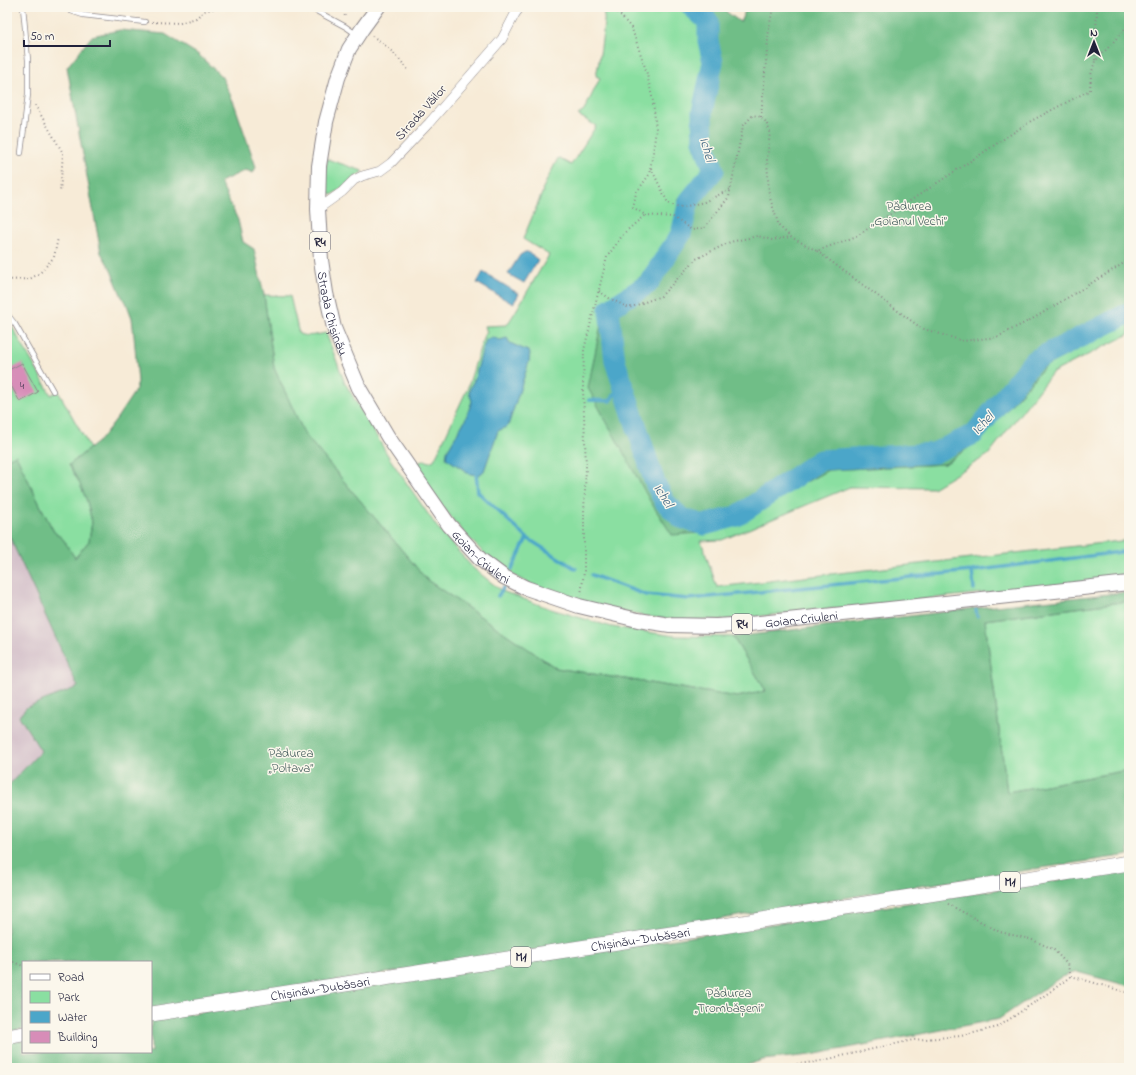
<svg xmlns="http://www.w3.org/2000/svg" width="1136" height="1075" font-family="'Indie Flower',sans-serif">
	<style>
		.industrial { fill: #d2bdc8 }
		.green { fill: #8adfa1; stroke: #56806e }
		.forest { fill: #6fbe87; stroke: #487061 }
		.water { fill: #4ba6c9; stroke: #366482 }
		.lines { fill: none; stroke-linecap: round; stroke-linejoin: round }
		.stream { stroke: #4ba6c9; stroke-width: 3.5 }
		.river { stroke: #4ba6c9; stroke-width: 21 }
		.building { fill: #d78db8 }
		.service-casing { stroke: #8c8689; stroke-width: 6 }
		.minor-casing { stroke: #8c8689; stroke-width: 10 }
		.primary-casing { stroke: #8c8689; stroke-width: 16 }
		.trunk-casing { stroke: #8c8689; stroke-width: 16 }
		.path { stroke: #8c8689; stroke-width: 2; stroke-dasharray: 1 3; stroke-linecap: butt }
		.service { stroke: #fff; stroke-width: 4.5 }
		.minor { stroke: #fff; stroke-width: 9 }
		.primary { stroke: #fff; stroke-width: 14 }
		.trunk { stroke: #fff; stroke-width: 15 }
		.labels { text-anchor: middle; stroke-width: 3; stroke-linejoin: round; paint-order: stroke }
		.number-label { font-size: 11px; fill: #4f3d5a }
		.shield { fill: #fbf7ec; stroke: #636270; stroke-width: 1 }
		.shield-label { font-size: 12px; font-weight: bold; fill: #22223b }
		.street-label { font-size: 13px; fill: #22223b; stroke: #fbf7ec }
		.park-label { font-size: 13px; fill: #415b5a; stroke: #fbf7ec }
		.water-label { font-size: 14px; font-style: italic; fill: #345d7b; stroke: #fbf7ec }
	</style>
	<rect width="100%" height="100%" fill="#fbf7ec"/>
	<filter id="ink" filterUnits="userSpaceOnUse"><feTurbulence type="fractalNoise" baseFrequency=".025" numOctaves="2"/><feDisplacementMap in="SourceGraphic" scale="8" xChannelSelector="R" yChannelSelector="G"/><feConvolveMatrix kernelMatrix="1 2 1 2 8 2 1 2 1" color-interpolation-filters="sRGB"/></filter>
	<filter id="wash" filterUnits="userSpaceOnUse"><feTurbulence type="fractalNoise" baseFrequency=".012" numOctaves="4" result="noise"/><feDisplacementMap in="SourceGraphic" scale="16" xChannelSelector="R" yChannelSelector="G"/><feGaussianBlur stdDeviation="0.9" result="paint"/><feColorMatrix in="noise" values="0 0 0 0 0 0 0 0 0 0 0 0 0 0 0 0 0 1.4 0 .05"/><feComposite in="paint" operator="in"/></filter>
	<g filter="url(#wash)">
		<rect width="100%" height="100%" fill="#f7ebd7"/>
		<path class="industrial" d="M7,531L78,687L27,707L41,751L7,787Z"/>
		<path class="green" d="M605,7H682L701,22L705,35V44L708,70L696,113L695,148L707,171L679,198L674,231L644,274L605,304L714,532L828,470L945,464L982,438L1044,367L1129,323V334L1052,373L988,455L933,488L850,487L722,540L701,541L717,587L1129,540V578L723,620C695,620 667,620 639,615C611,610 583,602 557,593C539,587 520,581 505,570C467,543 439,503 413,465L425,460L429,462L434,460L438,452L468,387L484,335L487,333L485,326L507,325L514,314L549,255L523,239L543,191L542,190L558,158L571,165L596,126L578,115L584,111L600,78L596,76C600,59 602,40 604,22C605,16 602,12 605,7Z
			M327,159L363,171L332,195C329,193 326,192 325,188C323,181 326,167 327,159Z
			M264,295L290,296L299,334C308,337 316,335 326,333L345,383L390,459L437,527L473,568L502,591L551,609L612,627L675,636L733,637L766,691L737,697L556,668L427,580L305,435L274,368Z
			M7,321L11,325L51,395L58,391L90,448L69,465L79,482L87,501L92,522L89,541L75,558L63,539L54,532L40,505L16,455L7,459Z
			M1129,601V770L1007,792L985,620Z"/>
		<path class="forest" d="M682,7H720L740,22L747,7H1129V323L1044,367L982,438L945,464L828,470L714,532L672,535L650,501L588,388L605,304L644,274L674,231L679,198L707,171L695,148L696,113L708,70L705,44V35L701,22Z
			M120,30L165,34L199,55L222,77L234,103L256,167L253,173L246,170L220,182L238,220L243,242L254,249L264,295L274,368L305,435L427,580L556,668L737,697L766,691L733,637L985,607L1129,592V601L985,620L1007,792L1129,770V855L886,891L598,940L151,1010V962H23V1029L7,1032V787L41,751L19,716L27,707L78,687L7,531V459L16,455L40,505L54,532L63,539L75,558L89,541L92,522L87,501L79,482L69,465L100,440L117,418L135,391L138,382L134,336L132,318L126,302L122,297L110,268L101,253L67,67L92,36Z
			M1129,869V986L1077,972L1061,977L999,1019L811,1055L762,1060L739,1068H7V1042L23,1040V1052H151V1020Z"/>
		<path class="water" d="M525,252H528L538,260L524,283L508,274L520,255Z
			M483,272L519,294L513,304L477,283Z
			M492,337L500,340L507,338L510,343L530,352L529,362L508,426L498,431L484,471L479,475L470,474L446,458L447,451L465,420L472,401L469,393L470,388L475,378L482,351L486,340Z"/>
		<g class="lines">
			<path class="stream" d="M589,400L610,401L614,395L624,387
				M476,474L478,492L527,538L576,569
				M512,569L527,538
				M972,571L974,589
				M592,575L646,595L689,599L972,571L1129,551
				M498,596L503,588
				M976,610L977,616"/>
			<path class="river" d="M692,7L708,21V41L713,62L702,112L703,141L714,170L689,201L681,234L648,284L609,309L615,361L655,483L665,502L681,518L704,525L737,516L820,460L934,453L974,434L1033,361L1129,313"/>
		</g>
		<g id="blocks">
			<path class="building" d="M22,363L38,392L20,402L7,378V371Z"/>
		</g>
	</g>
	<g filter="url(#ink)">
		<use href="#blocks" fill-opacity="0" stroke="#8c8689" stroke-width="1"/>
		<g class="lines">
			<g class="service-casing">
				<path id="service" d="M66,7L71,11L83,15L145,22
					M309,7L346,27L356,34
					M21,153L28,94V60L23,7
					M7,314L15,324L53,391"/>
			</g>
			<g class="minor-casing">
				<path id="minor" d="M318,209L342,192L354,180L362,176L380,171L391,163L429,123L502,39L515,14L520,7"/>
			</g>
			<g class="primary-casing">
				<g id="primary">
					<path id="s1" d="M378,7L362,29L349,49L338,78L326,122L319,166L318,209L321,260L326,293L334,328L359,388L388,437L449,525L480,559L504,577L526,588L579,606L638,620L670,625L716,626L750,624L1129,583"/>
				</g>
			</g>
			<g class="trunk-casing">
				<g id="trunk">
					<path id="s2" d="M151,1014L891,900L1129,863"/>
					<path d="M7,1037L23,1034"/>
				</g>
			</g>
			<path class="path" d="M344,7L345,18
				M152,22L180,23L196,18L204,11L212,9L254,7
				M372,36C386,44 399,58 409,71
				M1095,60L1097,7
				M35,105L63,153L60,193
				M761,117L769,29L773,7
				M651,168L668,203L675,206L683,207L704,202L731,189
				M645,215L673,217L692,230L704,228L729,197L743,126L753,115L761,117L766,122L770,132L767,160L769,195L779,226L791,237L817,251L857,236L1031,121L1090,90L1091,75L1095,61L1107,49L1129,24
				M817,251L921,328L963,341L997,337L1036,317L1129,260
				M7,280L30,279L40,273L54,257L58,238
				M599,291L609,298L629,308L661,296L696,259L730,242L758,236L772,240L791,237
				M581,595L584,572V512L586,467L583,389L584,350L607,257L624,233L645,215L633,207L636,193L649,175L653,153L656,129L653,101L646,70L632,29L617,11L612,7
				M948,904L1000,932L1030,939L1053,949L1067,964L1071,976L1129,993
				M7,957L11,961L23,966
				M761,1068L815,1062L913,1040L961,1036L998,1027L1054,989L1071,976"/>
			<use href="#service" class="service"/>
			<use href="#minor" class="minor"/>
			<use href="#primary" class="primary"/>
			<use href="#trunk" class="trunk"/>
		</g>
	</g>
	<g class="labels">
		<g class="number-label">
			<text x="22" y="389">4</text>
		</g>
		<g class="shield">
			<rect x="310" y="232" width="20" height="20" rx="3"/>
			<rect x="732" y="614" width="20" height="20" rx="3"/>
			<rect x="1000" y="872" width="20" height="20" rx="3"/>
			<rect x="511" y="947" width="20" height="20" rx="3"/>
		</g>
		<g class="shield-label">
			<text x="320" y="246">R4</text>
			<text x="742" y="628">R4</text>
			<text x="1010" y="886">M1</text>
			<text x="521" y="961">M1</text>
		</g>
		<g class="street-label">
			<text transform="translate(420 112) rotate(-48)" y="5">Strada Văilor</text>
			<text dy="5" stroke="none"><textPath href="#s1" startOffset="321">Strada Chișinău</textPath></text>
			<text dy="5" stroke="none"><textPath href="#s1" startOffset="610">Goian-Criuleni</textPath></text>
			<text dy="5" stroke="none"><textPath href="#s1" startOffset="946">Goian-Criuleni</textPath></text>
			<text dy="5" stroke="none"><textPath href="#s2" startOffset="495">Chișinău-Dubăsari</textPath></text>
			<text dy="5" stroke="none"><textPath href="#s2" startOffset="171">Chișinău-Dubăsari</textPath></text>
		</g>
		<g class="park-label">
			<text x="909" y="210">Pădurea<tspan x="909" dy="15">„Goianul Vechi”</tspan></text>
			<text x="291" y="757">Pădurea<tspan x="291" dy="15">„Poltava”</tspan></text>
			<text x="729" y="997">Pădurea<tspan x="729" dy="15">„Trombășeni”</tspan></text>
		</g>
		<g class="water-label">
			<text transform="translate(708 149) rotate(74)" y="5">Ichel</text>
			<text transform="translate(982 423) rotate(-47)" y="5">Ichel</text>
			<text transform="translate(664 495) rotate(58)" y="5">Ichel</text>
		</g>
	</g>
	<rect width="1136" height="1075" fill="none" stroke="#fbf7ec" stroke-width="24"/>
	<rect x="22" y="961" width="130" height="92" fill="#fbf7ec" stroke="#a4a2a5"/>
	<rect x="30" y="974" width="20" height="6" fill="#ffffff" stroke="#a4a2a5"/>
	<text x="58" y="981" font-size="12" fill="#22223b">Road</text>
	<rect x="30" y="991" width="20" height="12" fill="#8adfa1" stroke="#a4a2a5"/>
	<text x="58" y="1001" font-size="12" fill="#22223b">Park</text>
	<rect x="30" y="1011" width="20" height="12" fill="#4ba6c9" stroke="#a4a2a5"/>
	<text x="58" y="1021" font-size="12" fill="#22223b">Water</text>
	<rect x="30" y="1031" width="20" height="12" fill="#d78db8" stroke="#a4a2a5"/>
	<text x="58" y="1041" font-size="12" fill="#22223b">Building</text>
	<g transform="translate(1094 42)" stroke="#fbf7ec" stroke-width="3" paint-order="stroke">
	<path d="M0-3L7 15L0 10L-7 15Z" fill="#22223b"/>
	<text y="-6" font-size="11" font-weight="bold" text-anchor="middle" fill="#22223b">N</text>
	</g>
	<path d="M24 40v6h86v-6" fill="none" stroke="#22223b" stroke-width="2"/>
	<text x="30" y="40" font-size="12" fill="#22223b" stroke="#fbf7ec" stroke-width="3" paint-order="stroke">50 m</text>
</svg>
